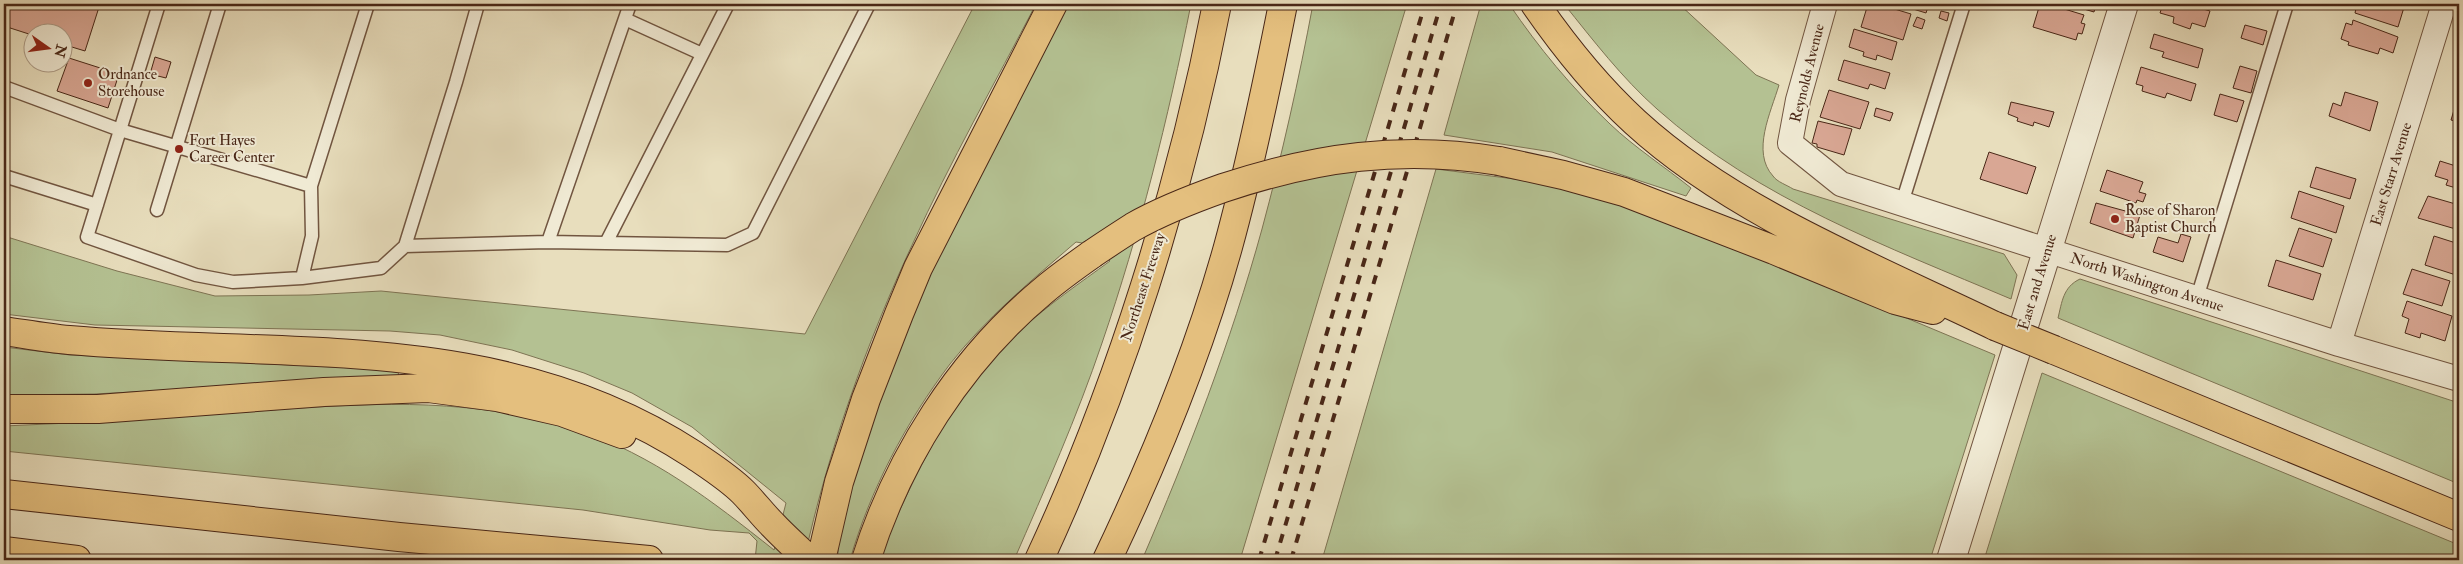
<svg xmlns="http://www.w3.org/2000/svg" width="2463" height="564" font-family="'IM FELL Double Pica',serif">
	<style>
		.green { fill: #b4c192; stroke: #7e7454 }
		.building { fill: #d9a794; stroke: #492717 }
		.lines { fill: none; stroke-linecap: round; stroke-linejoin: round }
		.service-casing { stroke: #715540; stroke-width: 15 }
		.minor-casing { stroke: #715540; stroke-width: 26 }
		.tertiary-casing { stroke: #715540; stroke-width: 30 }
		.motorway-casing { stroke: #492717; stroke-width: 30 }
		.service { stroke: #f0ead4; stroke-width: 12 }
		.minor { stroke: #f0ead4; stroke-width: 24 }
		.tertiary { stroke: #f0ead4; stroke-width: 28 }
		.motorway { stroke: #e4bf7e; stroke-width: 28 }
		.rail { stroke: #492717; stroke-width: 4; stroke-dasharray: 9 9; stroke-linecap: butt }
		.motorway-bridge-casing { stroke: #492717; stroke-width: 30; stroke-linecap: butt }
		.motorway-bridge { stroke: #e4bf7e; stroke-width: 28 }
		.poi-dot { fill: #8f2418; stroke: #f0ead4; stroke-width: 2 }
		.labels { text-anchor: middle; stroke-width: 4; stroke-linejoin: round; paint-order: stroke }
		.street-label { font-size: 15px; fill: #492717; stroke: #f0ead4 }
		.poi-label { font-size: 15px; fill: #492717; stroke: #f0ead4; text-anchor: start }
	</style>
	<rect width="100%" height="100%" fill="#e8debd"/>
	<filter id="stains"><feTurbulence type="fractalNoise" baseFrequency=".004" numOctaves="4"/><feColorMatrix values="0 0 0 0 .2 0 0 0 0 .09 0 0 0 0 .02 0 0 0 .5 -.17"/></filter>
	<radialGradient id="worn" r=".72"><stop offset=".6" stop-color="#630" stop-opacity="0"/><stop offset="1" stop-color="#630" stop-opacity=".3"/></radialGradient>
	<path class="green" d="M975,4H1036C995,83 950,162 913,243C866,344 828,451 804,560H755L757,541L749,533L710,530L583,510L4,451V426C84,423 163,417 243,412C342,405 441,396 538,420C551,423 565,425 577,429C654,456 711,500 774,550L786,503L692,427L632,393L584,373L512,350L440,335L390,331L95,325L4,314V236L117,271L215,296L309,295L381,291L805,334Z
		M1066,4H1191C1168,119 1140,232 1102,343C1077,417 1045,489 1014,560H878C916,471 950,396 1022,329C1049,304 1080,283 1110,261L1095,245L1076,242C1032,280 986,318 950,364C906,422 870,490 850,560H838V542L858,458L936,257Z
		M1313,4H1407L1240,560H1142C1188,453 1231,342 1262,229C1282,155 1299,79 1313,4Z
		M1481,4H1509C1539,48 1571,87 1610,124C1634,147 1665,167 1691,188L1686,196L1552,152L1444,135Z
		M1564,4H1679L1756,75L1779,85C1771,112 1751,152 1773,176C1777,182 1787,185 1793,189L2004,254L2017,275L2011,299C1888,247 1758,199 1657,109C1622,78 1593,40 1564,4Z
		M1436,169L1546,183L1594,196L1703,233L1995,355L1930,560H1322Z
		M2080,279L2459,403V484L2058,318C2062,302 2063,287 2080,279Z
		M4,347L70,355L398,370L399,378L94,394L4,395Z
		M2042,373L2459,545V560H1984Z"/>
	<path class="building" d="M4,4H100L85,51L62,44V32H32V35L4,26Z
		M1868,4H1878L1911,14L1903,40L1861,27Z
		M1897,4H1929L1926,13Z
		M2040,4H2048L2084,15L2081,23L2085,24L2082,34L2078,33L2076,40L2033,27Z
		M2067,4H2096L2094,12Z
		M2163,4H2186L2210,11L2205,27L2192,23L2190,29L2173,23L2174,17L2160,13Z
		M2357,4H2405L2398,27L2355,13Z
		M1941,11L1949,13L1947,21L1939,18Z
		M1917,17L1925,20L1922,29L1913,26Z
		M2353,20L2398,37L2393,53L2380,48L2378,54L2348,45L2349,42L2341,39L2346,23L2352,25Z
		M2245,25L2267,31L2263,45L2241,38Z
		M1854,29L1897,42L1892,60L1877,55L1876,60L1863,56L1864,52L1849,47Z
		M2154,34L2203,49L2198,68L2162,57L2164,52L2150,48Z
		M155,57L171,62L166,78L150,74Z
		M69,58L119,74L108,108L57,91Z
		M1844,60L1890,73L1885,89L1870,84L1868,89L1838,80Z
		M2240,66L2257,71L2251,93L2233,88Z
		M2141,67L2196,84L2191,101L2167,93L2165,98L2142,91L2143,86L2136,84Z
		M1829,90L1869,102L1860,129L1820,117Z
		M2345,92L2378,102L2370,131L2329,116L2333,103L2341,106Z
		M2220,94L2244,101L2237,122L2214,115Z
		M2457,100H2459V122L2451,120Z
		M2011,102L2054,112L2049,127L2034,122L2033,126L2017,121L2018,118L2008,114Z
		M1876,108L1893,113L1890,121L1874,116Z
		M1818,121L1852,129L1844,155L1817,147V144L1812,143Z
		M1989,152L2036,167L2027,194L1980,179Z
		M2440,161L2459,167V192L2455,191L2456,188L2446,185L2448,180L2435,176Z
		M2316,167L2356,179L2350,199L2310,187Z
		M2107,170L2143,182L2139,192L2146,194L2143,202L2137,200L2136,203L2100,191Z
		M2299,191L2344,206L2336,233L2291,218Z
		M2428,196L2459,205V230L2418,218Z
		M2096,203L2140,215L2133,238L2090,223Z
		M2299,228L2332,239L2323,267L2289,256Z
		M2181,234L2191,237L2183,262L2153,252L2158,237L2178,243Z
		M2434,236L2459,244V276L2425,265Z
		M2276,260L2321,274L2313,300L2268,286Z
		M2412,269L2450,281L2442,306L2403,294Z
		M2407,301L2452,316L2445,341L2421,333L2420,338L2405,333L2409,319L2402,316Z"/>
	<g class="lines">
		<g class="service-casing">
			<path id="service" d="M159,4L87,237L196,275L233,282L302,278L381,268L405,246L548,242L606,243L728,4
				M625,19L702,54
				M4,87L120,130L311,186
				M4,176L97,205
				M1902,203L1964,4
				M157,210L220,4
				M548,242L630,4
				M606,243L727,245L753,233L869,4
				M405,246L456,82L478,4
				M302,278L312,236L311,186L368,4
				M2197,298L2287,4"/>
		</g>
		<g class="minor-casing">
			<path id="minor" d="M1825,4L1798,100L1790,143L1841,184L2339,344L2459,379
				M2339,344L2444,4"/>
		</g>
		<g class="tertiary-casing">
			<path id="tertiary" d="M1951,560L2124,4"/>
		</g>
		<g class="motorway-casing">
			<path id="motorway" d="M1535,4C1564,46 1597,87 1635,122C1733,212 1875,268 1995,326
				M1499,161L1563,175L1624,192L1774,250L1895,300L1933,310
				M4,331C25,334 47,338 69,340C284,359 502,329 694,455C710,466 729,478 743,492C753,502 762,514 772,524C784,537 797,548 809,560
				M2054,350L2459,517
				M4,409H98L324,392L428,388L497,397L562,412L622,434
				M4,494L399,537L649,560
				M4,551L77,560
				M821,560L839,482L866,399L899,314L918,268L1053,4
				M866,560C898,458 960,360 1043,291C1058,278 1075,266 1092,254
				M1039,560C1119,388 1181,190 1217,4
				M1107,560C1155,459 1198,355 1228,247C1250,167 1267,85 1283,4"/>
		</g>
		<use href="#service" class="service"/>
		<use href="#minor" class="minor"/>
		<use href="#tertiary" class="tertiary"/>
		<use href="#motorway" class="motorway"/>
		<path class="rail" d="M1259,560L1425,4
			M1275,560L1441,4
			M1291,560L1457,4"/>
		<g class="motorway-bridge-casing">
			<path id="motorway-bridge" d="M1092,254C1105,245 1119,236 1133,227C1161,211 1192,199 1223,188C1316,157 1402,145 1499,161
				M1995,326L2054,350"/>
		</g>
		<use href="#motorway-bridge" class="motorway-bridge"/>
	</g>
	<g class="poi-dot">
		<circle cx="88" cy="83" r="5"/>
		<circle cx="179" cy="149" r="5"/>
		<circle cx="2115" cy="219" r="5"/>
	</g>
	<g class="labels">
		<g class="street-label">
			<text transform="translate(1807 73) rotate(-76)" y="5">Reynolds Avenue</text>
			<text transform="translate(2391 174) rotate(-73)" y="5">East Starr Avenue</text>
			<text transform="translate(2037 282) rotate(-73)" y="5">East 2nd Avenue</text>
			<text transform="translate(2147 282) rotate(18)" y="5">North Washington Avenue</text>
			<text transform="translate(1143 287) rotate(-72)" y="5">Northeast Freeway</text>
		</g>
		<g class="poi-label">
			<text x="98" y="79">Ordnance<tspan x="98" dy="17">Storehouse</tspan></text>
			<text x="189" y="145">Fort Hayes<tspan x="189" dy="17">Career Center</tspan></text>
			<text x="2125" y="215">Rose of Sharon<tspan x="2125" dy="17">Baptist Church</tspan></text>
		</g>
	</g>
	<rect width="2463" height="564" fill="none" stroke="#e8debd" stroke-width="20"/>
	<rect x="5" y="5" width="2453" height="554" fill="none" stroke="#492717" stroke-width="2.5"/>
	<rect x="10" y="10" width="2443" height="544" fill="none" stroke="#492717"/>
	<g transform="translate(48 48) rotate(104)"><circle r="24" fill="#f0ead4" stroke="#ad9c88"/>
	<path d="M0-4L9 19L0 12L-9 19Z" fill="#8f2418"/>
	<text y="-8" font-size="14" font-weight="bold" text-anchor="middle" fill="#492717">N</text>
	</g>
	<rect width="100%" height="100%" filter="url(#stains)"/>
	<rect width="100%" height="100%" fill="url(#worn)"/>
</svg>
